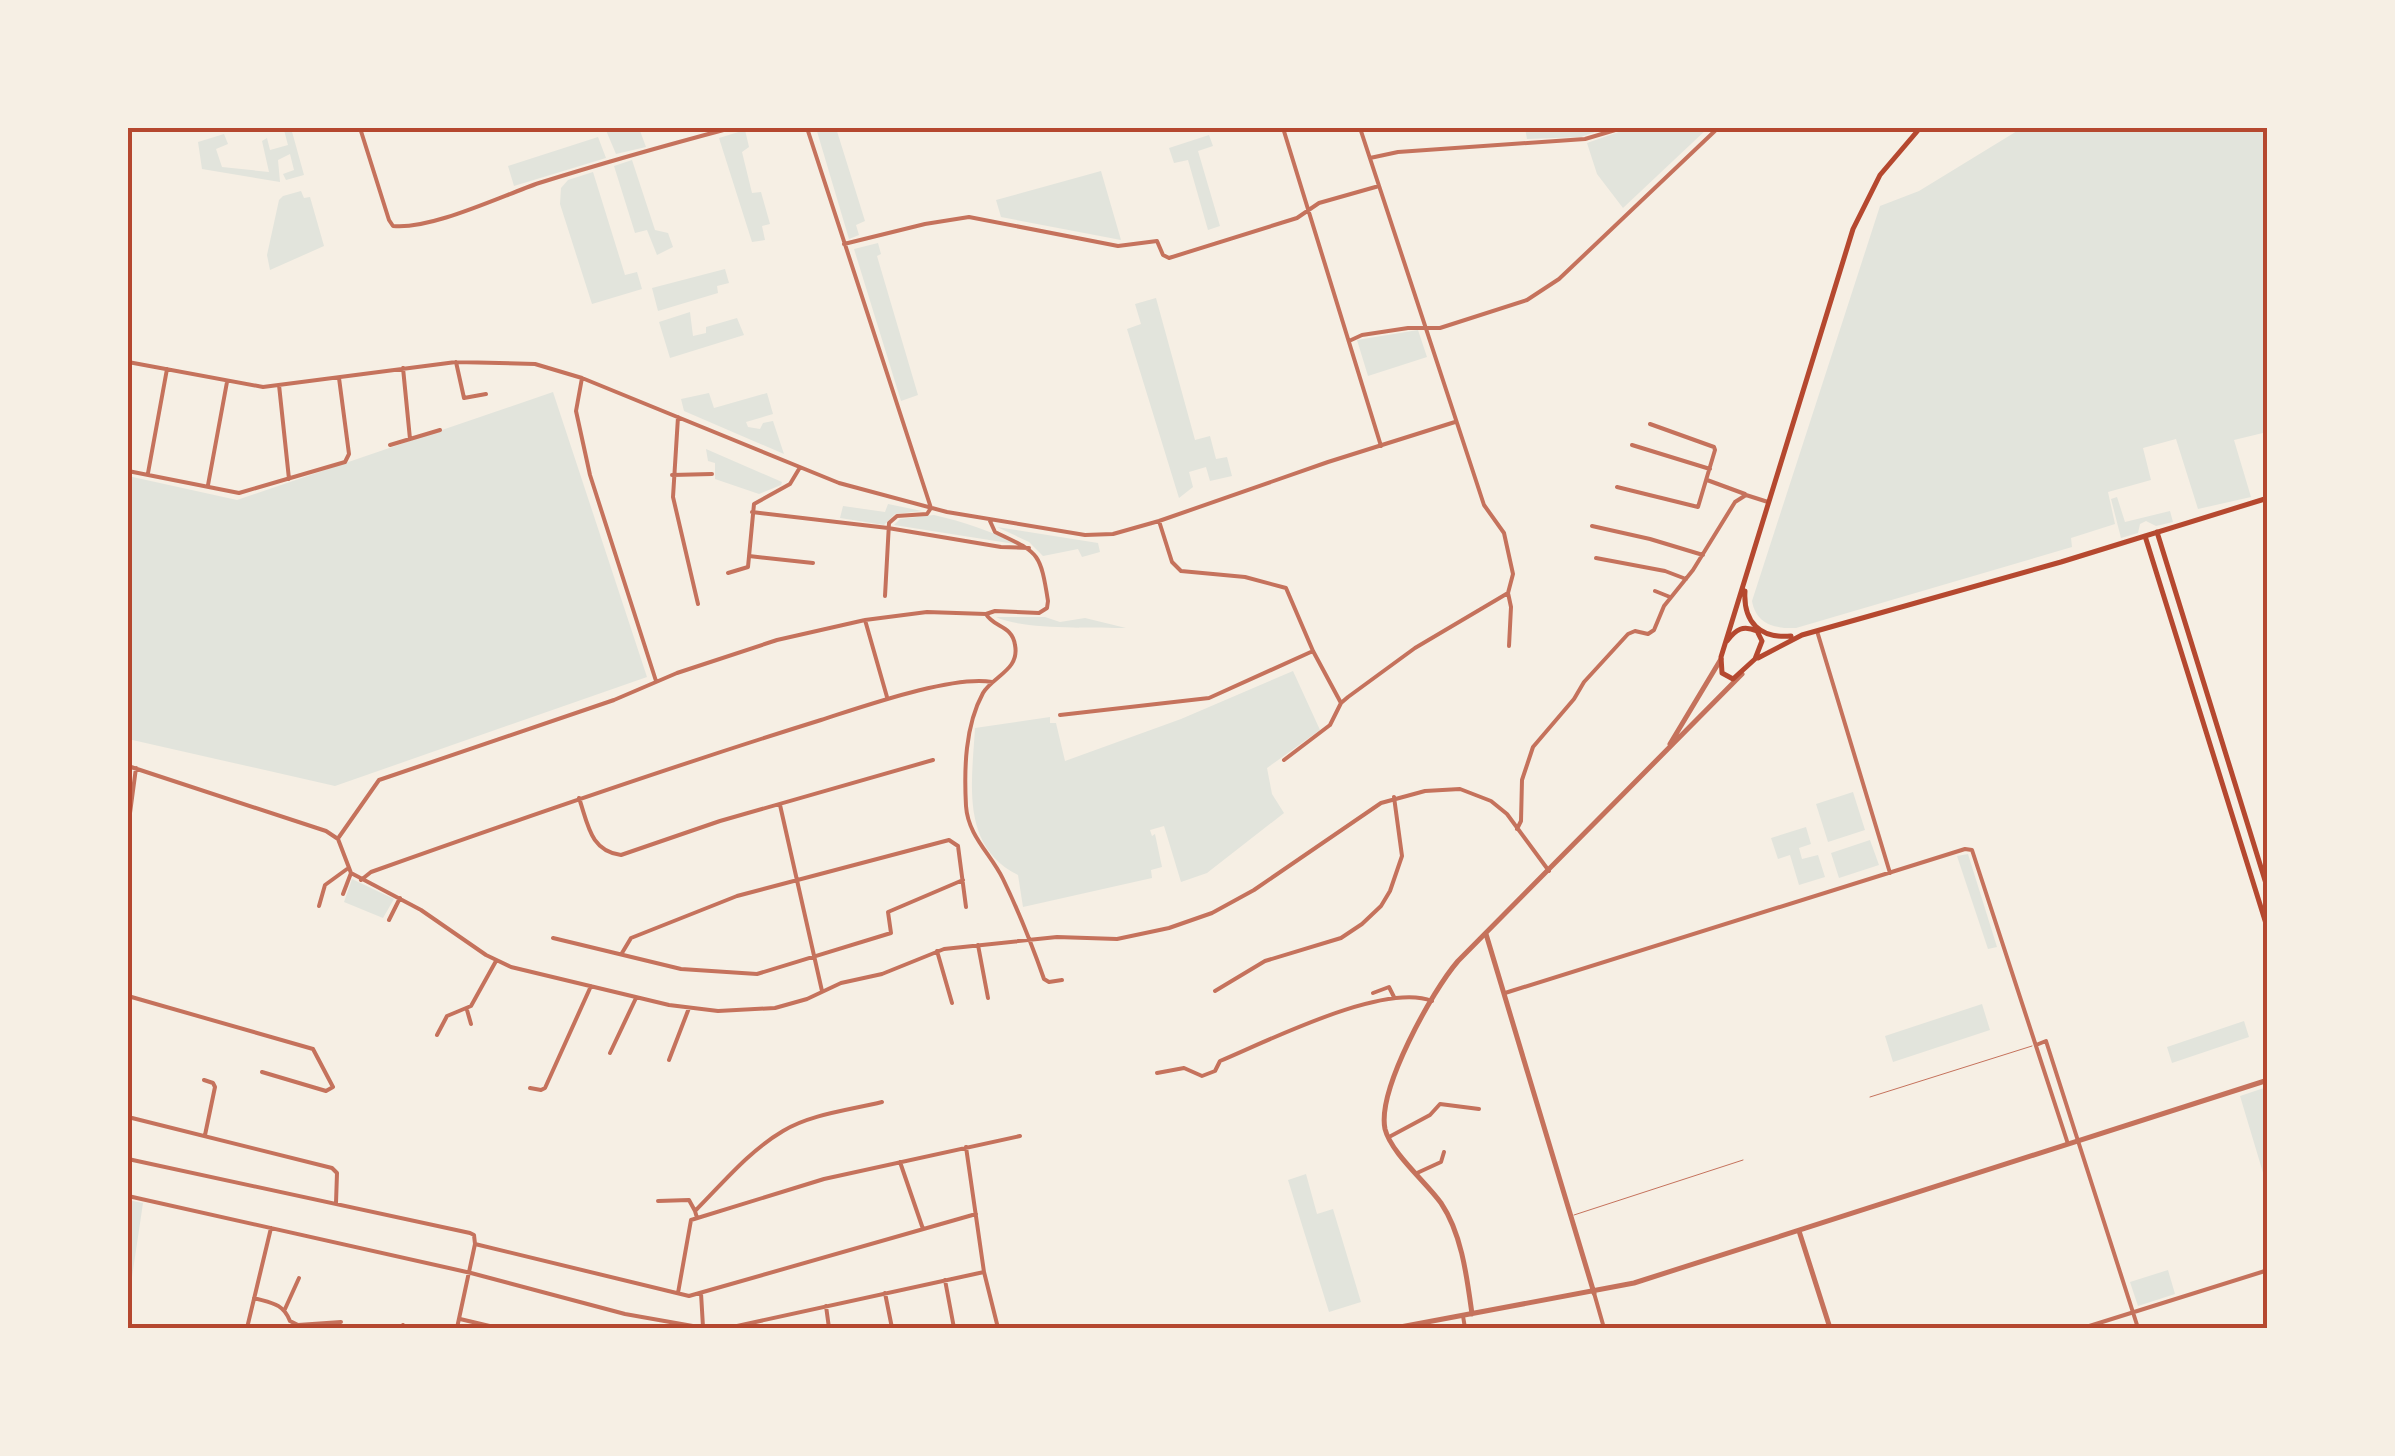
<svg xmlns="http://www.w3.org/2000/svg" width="2395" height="1456" font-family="'Asap Condensed',sans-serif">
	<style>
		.green { fill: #e2e4dc }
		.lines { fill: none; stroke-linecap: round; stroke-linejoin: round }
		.service { stroke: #c5725c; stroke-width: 1 }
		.minor { stroke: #c5725c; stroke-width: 4 }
		.tertiary { stroke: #c5725c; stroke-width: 5 }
		.secondary { stroke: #b5482f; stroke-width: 5 }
		.neatline { fill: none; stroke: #b5482f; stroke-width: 4 }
	</style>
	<rect width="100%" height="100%" fill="#f6efe4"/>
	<path class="green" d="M291,128L304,175L286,180L283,174L294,170L290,154L278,160L280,182L202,169L198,142L224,134L228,144L216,149L222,167L269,172L262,141L267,138L270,150L288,145L284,130Z
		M605,128H639L646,147L616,154Z
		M816,128H836L865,221L856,225L859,235L849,239Z
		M1525,128H1606L1581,137L1527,139Z
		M1630,128H1708L1623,208L1597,174L1587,143Z
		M2022,128H2267V432L2234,440L2251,497L2198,509L2176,439L2143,448L2151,480L2108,492L2115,524L2071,538L2072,547L1796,628C1775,629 1756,624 1752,601L1880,206L1919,191Z
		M745,130L749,147L742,152L752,193L761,192L770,224L762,226L765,240L752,242L719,138Z
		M1209,135L1213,146L1198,151L1220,226L1208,230L1188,160L1174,163L1169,148Z
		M598,137L606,158L514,186L508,166Z
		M632,160L655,230L668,233L673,247L657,255L647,230L635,233L614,166Z
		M1101,171L1121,240L1001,217L996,200Z
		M593,172L625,275L637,272L642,289L592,304L560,204L561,188L568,180Z
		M301,191L304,198L310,197L324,246L270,270L267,255L279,200L283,196Z
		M878,243L881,254L877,256L918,395L901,401L854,249Z
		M725,269L729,283L717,286L718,293L658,311L652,288Z
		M1156,298L1195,440L1210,436L1216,459L1227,457L1232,476L1210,481L1206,467L1189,472L1193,487L1179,498L1127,329L1141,324L1135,304Z
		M690,312L693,336L706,333V327L737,318L744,335L670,358L659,322Z
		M1418,330L1427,357L1368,376L1357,340Z
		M553,392L647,677L335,786L128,739V476L237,500Z
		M709,393L714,408L767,393L773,414L746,422L748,427L760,429L763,423L773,421L784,454L684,411L681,399Z
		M706,449L782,482L781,485L759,494L715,479V463L708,461Z
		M2117,497L2125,522L2170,511L2173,522L2156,526L2146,521L2140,524L2138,533L2121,538L2111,499Z
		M888,504L922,511L895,514L884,525L840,518L843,506L885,512Z
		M934,515C965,522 992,532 1021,545L894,525L900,519Z
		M997,527L1098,543L1100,552L1082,557L1078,549L1043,556L1029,542Z
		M996,617H1045L1060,622L1085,618L1126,628C1093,627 1023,630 996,617Z
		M1293,671L1320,730L1267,768L1272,794L1284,813L1207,873L1181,882L1164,826L1150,830L1152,836L1155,834L1162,867L1151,870L1152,878L1023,907L1018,875C960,846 972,782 975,728L1050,717V723H1056L1065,761L1181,719Z
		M1853,792L1865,830L1828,842L1816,804Z
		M1806,827L1811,844L1799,848L1802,859L1818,855L1825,877L1799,885L1790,855L1778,859L1771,838Z
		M1870,840L1879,865L1839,878L1831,853Z
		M1968,854L1997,947L1988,949L1957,856Z
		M352,879L394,899L383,918L344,902Z
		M1982,1004L1990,1030L1893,1062L1885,1036Z
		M2244,1021L2249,1037L2172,1063L2167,1047Z
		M2267,1087L2268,1088L2267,1186L2240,1096Z
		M1306,1174L1317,1214L1333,1209L1361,1302L1329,1312L1288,1180Z
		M128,1200L143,1203L128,1304Z
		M2168,1270L2175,1294L2138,1306L2130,1282Z"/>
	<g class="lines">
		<path class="service" d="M1870,1097L2032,1046
			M1574,1215L1743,1160"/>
		<path class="minor" d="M360,128L389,220L393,226C431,230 501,196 539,183C603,163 667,145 731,128
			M807,128L931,508
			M1283,128L1381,446
			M1370,158L1398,152L1585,139L1622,128
			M844,244L925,224L969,217L1118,246L1157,241L1163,255L1169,258L1297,218L1319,203L1379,186
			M1349,341L1362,335L1408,328H1440L1527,300L1559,279L1718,128
			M128,362L263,387L456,362L535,364L582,378L839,483L947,512L1085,535L1113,534L1159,521L1328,462L1455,422
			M456,362L464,398L486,394
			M403,368L410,439
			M582,378L576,411L590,475L656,681
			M279,385L289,479
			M678,417L673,497L698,604
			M390,445L440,430
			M1632,445L1710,469
			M128,471L239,493L345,462L349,454L339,378
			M148,473L167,369
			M672,475L712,474
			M1707,480L1745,494
			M208,485L227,382
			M1617,487L1698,507L1715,450L1714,447L1650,424
			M752,512L888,528L1001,547L1029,548
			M990,521L995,532C1038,553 1040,550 1048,601L1047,608L1039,613L995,611L986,614C994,628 1012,625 1015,645C1020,670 993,676 983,693C965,726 964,769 966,806C968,836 991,854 1003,879C1019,912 1032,945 1044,979L1049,982L1062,980
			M1159,521L1172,562L1181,571L1245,577L1286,588L1313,651L1341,703
			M1592,526L1650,539L1703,555
			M749,556L813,563
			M1596,558L1665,571L1686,579
			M728,573L748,567L754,504L790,484L799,469
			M1655,591L1670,597
			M1508,593L1511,607L1509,646
			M885,596L889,523L897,516L927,514L931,508
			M865,620L887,697
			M1817,631L1890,873
			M1060,715L1209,698L1313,651
			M1284,760L1330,725L1341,703L1348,697L1415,648L1508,593L1513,574L1504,533L1484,505L1360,128
			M128,766L326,831L338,839L351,873L421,910L486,955L511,967L669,1005L718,1011L775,1008L807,999L841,983L882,974L944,949L1057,937L1117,939L1169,928L1212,913L1254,890L1381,803L1425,791L1460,789L1491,801L1507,814L1549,871
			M579,798C588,824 590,851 621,855L720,821L933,760
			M780,805L822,991
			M128,828L136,768
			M1517,829L1521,821L1522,780L1533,747L1574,699L1584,682L1628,634L1635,631L1648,634L1654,630L1664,606L1693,570L1735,502L1746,495L1768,502
			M339,837L379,780L614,700L677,673L777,640L865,620L927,612L986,614
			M361,880L371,872C520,819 670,767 821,720C862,707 952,675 992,682
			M343,894L351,873
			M319,906L325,885L347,869
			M389,920L400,898
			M553,938L681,969L757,974L891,933L888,912L963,880
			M978,945L988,998
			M937,951L952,1003
			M622,953L631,938L737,896L949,840L958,846L966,907
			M1215,991L1265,961L1341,938L1362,924L1381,906L1390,891L1402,856L1394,797
			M1373,993L1389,987L1394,997
			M1505,993L1965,849L1972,850L2068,1144
			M128,996L313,1049L333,1087L326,1091L262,1072
			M467,1010L471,1024
			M437,1035L447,1016L471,1006L496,961
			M2036,1045L2046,1041L2138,1328
			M610,1053L636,998
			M669,1060L689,1008
			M1157,1073L1184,1068L1202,1076L1215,1071L1220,1061C1268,1041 1384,982 1432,1001
			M204,1080L213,1083L215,1087L205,1135
			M530,1088L541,1090L545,1088L591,986
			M128,1117L332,1168L337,1173L336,1203
			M1389,1137L1430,1115L1440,1104L1479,1109
			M966,1147L984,1272L998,1328
			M128,1159L470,1233L474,1235L475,1244L689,1296L976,1214
			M900,1162L923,1229
			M1417,1173L1441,1162L1444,1152
			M128,1196L471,1273L625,1314L704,1328
			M658,1201L689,1200L695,1211
			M697,1218L695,1211C723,1183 749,1151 783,1131C811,1114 850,1110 882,1102
			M945,1280L954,1328
			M678,1293L691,1220L824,1179L1020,1136
			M701,1293L703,1327
			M885,1293L892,1328
			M1594,1293L1604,1328
			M254,1298C271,1303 283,1303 290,1321L298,1325L341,1322
			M826,1306L829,1328
			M285,1309L299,1278
			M1463,1316L1465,1328
			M460,1319L498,1328
			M247,1328L271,1228
			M402,1328L403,1325
			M457,1328L475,1244
			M728,1328L984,1272
			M2083,1328L2268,1270"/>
		<path class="tertiary" d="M1670,744L1721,659
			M1486,934L1594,1293
			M1799,1231L1830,1328
			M1472,1314C1467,1278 1462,1234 1441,1203C1426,1182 1391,1153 1385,1129C1377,1090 1432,991 1458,961L1742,674
			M1395,1328L1634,1283L2268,1080"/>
		<path class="secondary" d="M2157,532L2268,890
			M2145,536L2268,930
			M1745,591C1743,622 1760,639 1791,636
			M1727,641C1736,629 1743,625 1757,631L1762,641L1755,659L1733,679L1722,673L1721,657L1853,229L1880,175L1920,128
			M1758,658L1802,635L2061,562L2268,498"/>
	</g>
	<rect width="2395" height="1456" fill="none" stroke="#f6efe4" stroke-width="260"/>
	<rect x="130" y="130" width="2135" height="1196" class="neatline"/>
</svg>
